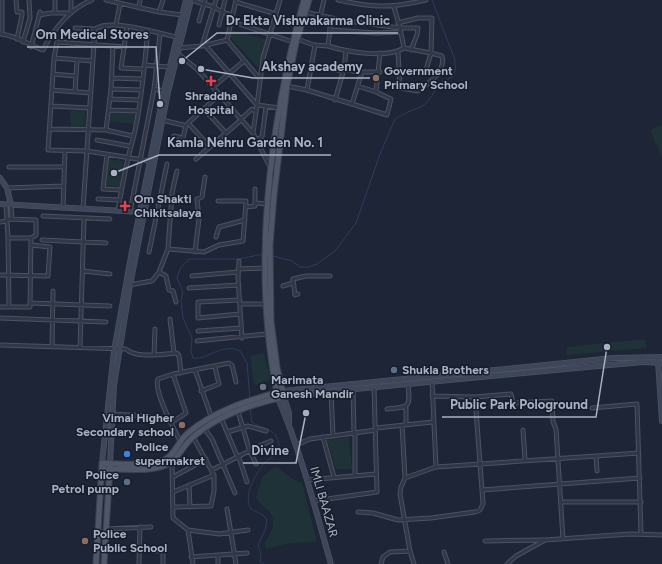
<svg xmlns="http://www.w3.org/2000/svg" width="662" height="564" font-family="Figtree,sans-serif">
	<style>
		.green { fill: #1f3237 }
		.lines { fill: none; stroke-linecap: round; stroke-linejoin: round }
		.stream { stroke: #2d3d5d; stroke-width: 1 }
		.street-casing { stroke: #4b5262; stroke-width: 5 }
		.secondary-casing { stroke: #4b5262; stroke-width: 6 }
		.primary-casing { stroke: #3a4150; stroke-width: 7 }
		.street { stroke: #313747; stroke-width: 3 }
		.secondary { stroke: #3e465a; stroke-width: 4.5 }
		.primary { stroke: #4e5667; stroke-width: 5 }
		.education-dot { fill: #8d6e63; stroke: #161d2b; stroke-width: 1.5 }
		.health-dot { fill: #e0444e; stroke: #161d2b; stroke-width: 1.5 }
		.service-dot { fill: #5c6f8a; stroke: #161d2b; stroke-width: 1.5 }
		.worship-dot { fill: #6b7280; stroke: #161d2b; stroke-width: 1.5 }
		.shop-dot { fill: #3f7fe0; stroke: #161d2b; stroke-width: 1.5 }
		.labels { text-anchor: middle; stroke-width: 3; stroke-linejoin: round; paint-order: stroke }
		.poi-label { font-size: 12px; font-weight: bold; fill: #aab1c4; stroke: #161d2b; text-anchor: start }
		.street-label { font-size: 12px; fill: #aab1c4; stroke: #161d2b }
		.leader { fill: none; stroke: #aab1c4; stroke-width: 1.5 }
		.callout-dot { fill: #aab1c4; stroke: #161d2b; stroke-width: 1.5 }
		.callout-label { font-size: 13px; text-anchor: middle; font-weight: bold; fill: #aab1c4; stroke: #161d2b; stroke-width: 3; stroke-linejoin: round; paint-order: stroke }
	</style>
	<rect width="100%" height="100%" fill="#1d2536"/>
	<path class="green" d="M232,30L267,40L258,68L230,37Z
		M70,111H85V128L71,127Z
		M112,111L136,114L134,124L110,121Z
		M662,125V158L650,130Z
		M108,159L123,161L120,187L105,185Z
		M645,339L647,348L567,355V347Z
		M264,353L271,380L254,385L250,356Z
		M349,437L352,469H336L327,440Z
		M273,468H278L291,478L302,483L317,542L291,543L266,549L265,543C267,538 271,534 272,529C278,508 259,510 256,496L263,476Z"/>
	<g class="lines">
		<path class="stream" d="M273,256L292,261L300,267H308L317,264L335,251L356,223L380,154L395,119L408,112L423,106L432,96L438,84L452,77L455,71V60L432,0
			M250,399L247,363L240,351C221,342 207,361 193,358L191,351L192,338L183,318L181,300L183,292L177,278L180,269L189,259H239L258,255H264
			M250,408L252,422C259,428 271,428 276,436C286,455 269,456 262,466C254,477 243,497 251,509L263,515L267,520L265,530L258,545L261,555L260,562L264,564"/>
		<g class="street-casing">
			<path id="street" d="M2,0V34
				M16,0L17,12H22V15L17,39
				M106,0L159,12L182,15
				M191,0L214,7L222,12L232,15
				M236,0L227,40L260,79
				M338,0C374,8 391,8 426,0
				M236,2L276,14
				M139,8L140,0
				M159,12L163,0
				M305,12L341,20L400,28L394,7
				M55,13V0
				M71,13V0
				M39,15L51,13H71
				M320,17L324,0
				M199,21L205,0
				M230,21L293,42
				M398,23L418,18H432L431,53L404,48L400,28
				M116,25L120,4
				M219,25L225,0
				M127,27L121,68L143,69
				M75,28L95,29
				M401,28H418L417,35L411,50
				M36,30L52,35
				M330,30L376,33L401,32
				M0,34C16,35 29,45 43,50C54,29 69,9 92,0
				M297,39L314,45L328,46L331,19
				M23,42L30,18L29,0
				M205,45L257,105
				M202,46L216,0
				M328,46C348,52 386,59 404,48
				M31,47L40,12
				M125,47L57,42L54,58L48,150L87,151L150,161
				M178,48L202,46L227,40
				M398,52L400,88L418,91C429,83 446,72 442,56L431,53L426,70
				M177,53L198,70L253,133L275,177
				M54,58L93,61
				M144,65L169,67
				M311,66L343,71
				M344,69L362,73
				M380,72H362L352,104L387,115L391,99L376,92L380,53
				M53,74L76,76
				M111,78L142,79
				M287,86L307,90L352,104
				M358,86L376,92
				M213,87L244,61
				M111,89L141,90
				M154,89L160,34
				M52,90L91,93
				M307,90L315,45
				M75,92L77,60
				M110,99L140,100
				M335,100L344,69L346,51
				M257,105L263,58L280,0
				M51,106L90,108
				M204,109L226,133
				M109,110L138,111
				M241,119L252,109L256,112
				M162,120L183,125
				M189,124L210,147
				M50,129L106,130L133,136
				M106,130L111,89L113,46
				M253,133L257,105L280,108
				M174,136L183,138L186,125L219,95
				M97,140L129,146
				M256,140L262,137L266,107
				M107,154L103,189L121,190
				M196,159L241,120
				M9,167H64
				M7,188L63,186
				M255,189V203
				M98,199L120,200
				M6,205L8,238L9,307
				M11,205L12,219
				M246,207L255,206V203L268,204
				M63,208L65,151
				M83,209L95,29C111,18 157,33 177,37
				M118,211C122,185 127,160 134,135C142,102 144,66 148,31
				M130,212L154,89L164,91
				M158,214L171,215
				M43,216L110,219
				M0,222L7,221
				M216,237L219,227L245,220
				M8,238H31
				M42,240L106,243
				M168,249L204,252L219,245L243,241L246,201H218
				M149,252L167,164
				M195,252L199,219L197,199L202,197L205,177
				M239,261L238,278L242,338
				M238,269L265,268
				M83,271L110,274
				M159,272L166,276L169,290L173,291L176,302
				M0,275L48,276L50,247L31,245
				M192,276L238,272
				M129,285L152,281L159,272L168,249L172,193L177,171
				M283,286L293,283
				M189,288L239,285
				M298,294L295,295L293,279L306,276H330
				M240,300L198,302V318L240,314
				M30,303L110,306
				M240,304H265
				M0,307H30L31,238L36,235V220L7,219
				M0,318L106,322
				M170,319L174,353
				M198,331L241,328
				M197,341L267,334
				M0,345L126,349C136,359 164,354 177,353L179,356L181,373
				M52,347L53,291
				M80,348L84,218
				M154,355L155,329
				M195,370L211,416
				M432,381L436,467
				M353,389L354,433
				M201,391L219,384L215,367
				M331,391L333,436
				M432,396L475,397L511,394L513,403L552,401L553,422L556,429L563,539
				M406,408V424
				M592,408L637,404L641,534
				M387,409C411,407 410,407 408,384
				M238,411L249,449L256,464
				M112,414L148,416
				M221,418L238,458
				M171,423L186,413L173,374
				M402,425L405,478
				M204,428L212,439L235,493
				M376,428L433,422
				M523,430L525,460
				M227,432L248,426L266,431
				M355,433V475
				M323,437L334,477
				M180,441C174,429 153,390 158,379L173,374L229,363L232,365L236,382
				M296,445L310,439L376,430
				M596,456L639,453
				M239,458L247,482
				M172,461L173,518L188,530L193,564
				M212,470C232,460 251,449 271,441
				M173,477L206,459
				M307,480L376,474
				M189,485L190,507
				M482,490L640,478
				M173,492L214,475
				M313,501L377,492L374,387
				M561,502H641
				M173,507L211,506L214,491V475L193,437
				M227,509L236,564
				M358,512L373,513L398,520L431,518L475,512L480,510L483,504L482,490L475,397
				M105,529L151,527
				M188,530L219,534L248,530
				M485,541L544,540
				M140,550L163,551V564
				M444,552L448,564
				M218,555L247,553
				M191,557L218,555V564
				M139,564L140,527
				M381,564L383,557L390,552L410,551
				M414,564L410,551L400,494L401,487L405,478L436,467L596,456L597,471
				M507,564L516,556L545,540L630,534L662,535"/>
		</g>
		<g class="secondary-casing">
			<path id="secondary" d="M0,178L7,188L11,205
				M0,204L142,212
				M658,361L662,421
				M283,391L555,364L613,358L662,357
				M278,398C301,452 315,508 331,564
				M289,423V413L284,397L345,390L598,366L643,362L662,363
				M102,463L114,351L132,251L164,91L186,0
				M110,463L114,385L130,285L168,92L191,0"/>
		</g>
		<g class="primary-casing">
			<path id="primary" d="M278,398C251,269 269,126 304,0
				M102,469C122,468 147,473 166,465C177,461 182,447 191,439C216,416 251,404 284,397L277,367L271,321L270,245L274,195L287,86L296,43L309,0
				M96,564L102,463C117,464 154,467 166,459C175,454 179,440 188,433C214,411 246,401 279,392
				M104,564L110,466"/>
		</g>
		<use href="#street" class="street"/>
		<use href="#secondary" class="secondary"/>
		<use href="#primary" class="primary"/>
	</g>
	<g class="education-dot">
		<circle cx="376" cy="78" r="4"/>
		<circle cx="182" cy="425" r="4"/>
		<circle cx="85" cy="541" r="4"/>
	</g>
	<g class="health-dot">
		<path d="M209 75h4v4h4v4h-4v4h-4v-4h-4v-4h4z"/>
		<path d="M123 200h4v4h4v4h-4v4h-4v-4h-4v-4h4z"/>
	</g>
	<g class="service-dot">
		<circle cx="394" cy="370" r="4"/>
		<circle cx="127" cy="482" r="4"/>
	</g>
	<circle class="worship-dot" cx="263" cy="387" r="4"/>
	<circle class="shop-dot" cx="127" cy="454" r="4"/>
	<g class="labels">
		<g class="poi-label">
			<text x="384" y="75">Government<tspan x="384" dy="14">Primary School</tspan></text>
			<text x="211" y="100" text-anchor="middle">Shraddha<tspan x="211" dy="14">Hospital</tspan></text>
			<text x="134" y="203">Om Shakti<tspan x="134" dy="14">Chikitsalaya</tspan></text>
			<text x="402" y="374">Shukla Brothers</text>
			<text x="271" y="384">Marimata<tspan x="271" dy="14">Ganesh Mandir</tspan></text>
			<text x="174" y="422" text-anchor="end">Vimal Higher<tspan x="174" dy="14">Secondary school</tspan></text>
			<text x="135" y="451">Police<tspan x="135" dy="14">supermakret</tspan></text>
			<text x="119" y="479" text-anchor="end">Police<tspan x="119" dy="14">Petrol pump</tspan></text>
			<text x="93" y="538">Police<tspan x="93" dy="14">Public School</tspan></text>
		</g>
		<g class="street-label">
			<text transform="translate(324 502) rotate(74)" y="4">IMLI BAAZAR</text>
		</g>
	</g>
	<path class="leader" d="M182 61L217 33H398M160 104L156 47H27M201 69L253 78H370M114 173L159 155H331M607 347L596 417H442M306 413L296 463H243"/>
	<g class="callout-dot">
		<circle cx="182" cy="61" r="4"/>
		<circle cx="160" cy="104" r="4"/>
		<circle cx="201" cy="69" r="4"/>
		<circle cx="114" cy="173" r="4"/>
		<circle cx="607" cy="347" r="4"/>
		<circle cx="306" cy="413" r="4"/>
	</g>
	<g class="callout-label">
		<text x="308" y="25">Dr Ekta Vishwakarma Clinic</text>
		<text x="92" y="39">Om Medical Stores</text>
		<text x="312" y="71">Akshay academy</text>
		<text x="245" y="147">Kamla Nehru Garden No. 1</text>
		<text x="519" y="409">Public Park Pologround</text>
		<text x="270" y="455">Divine</text>
	</g>
</svg>
